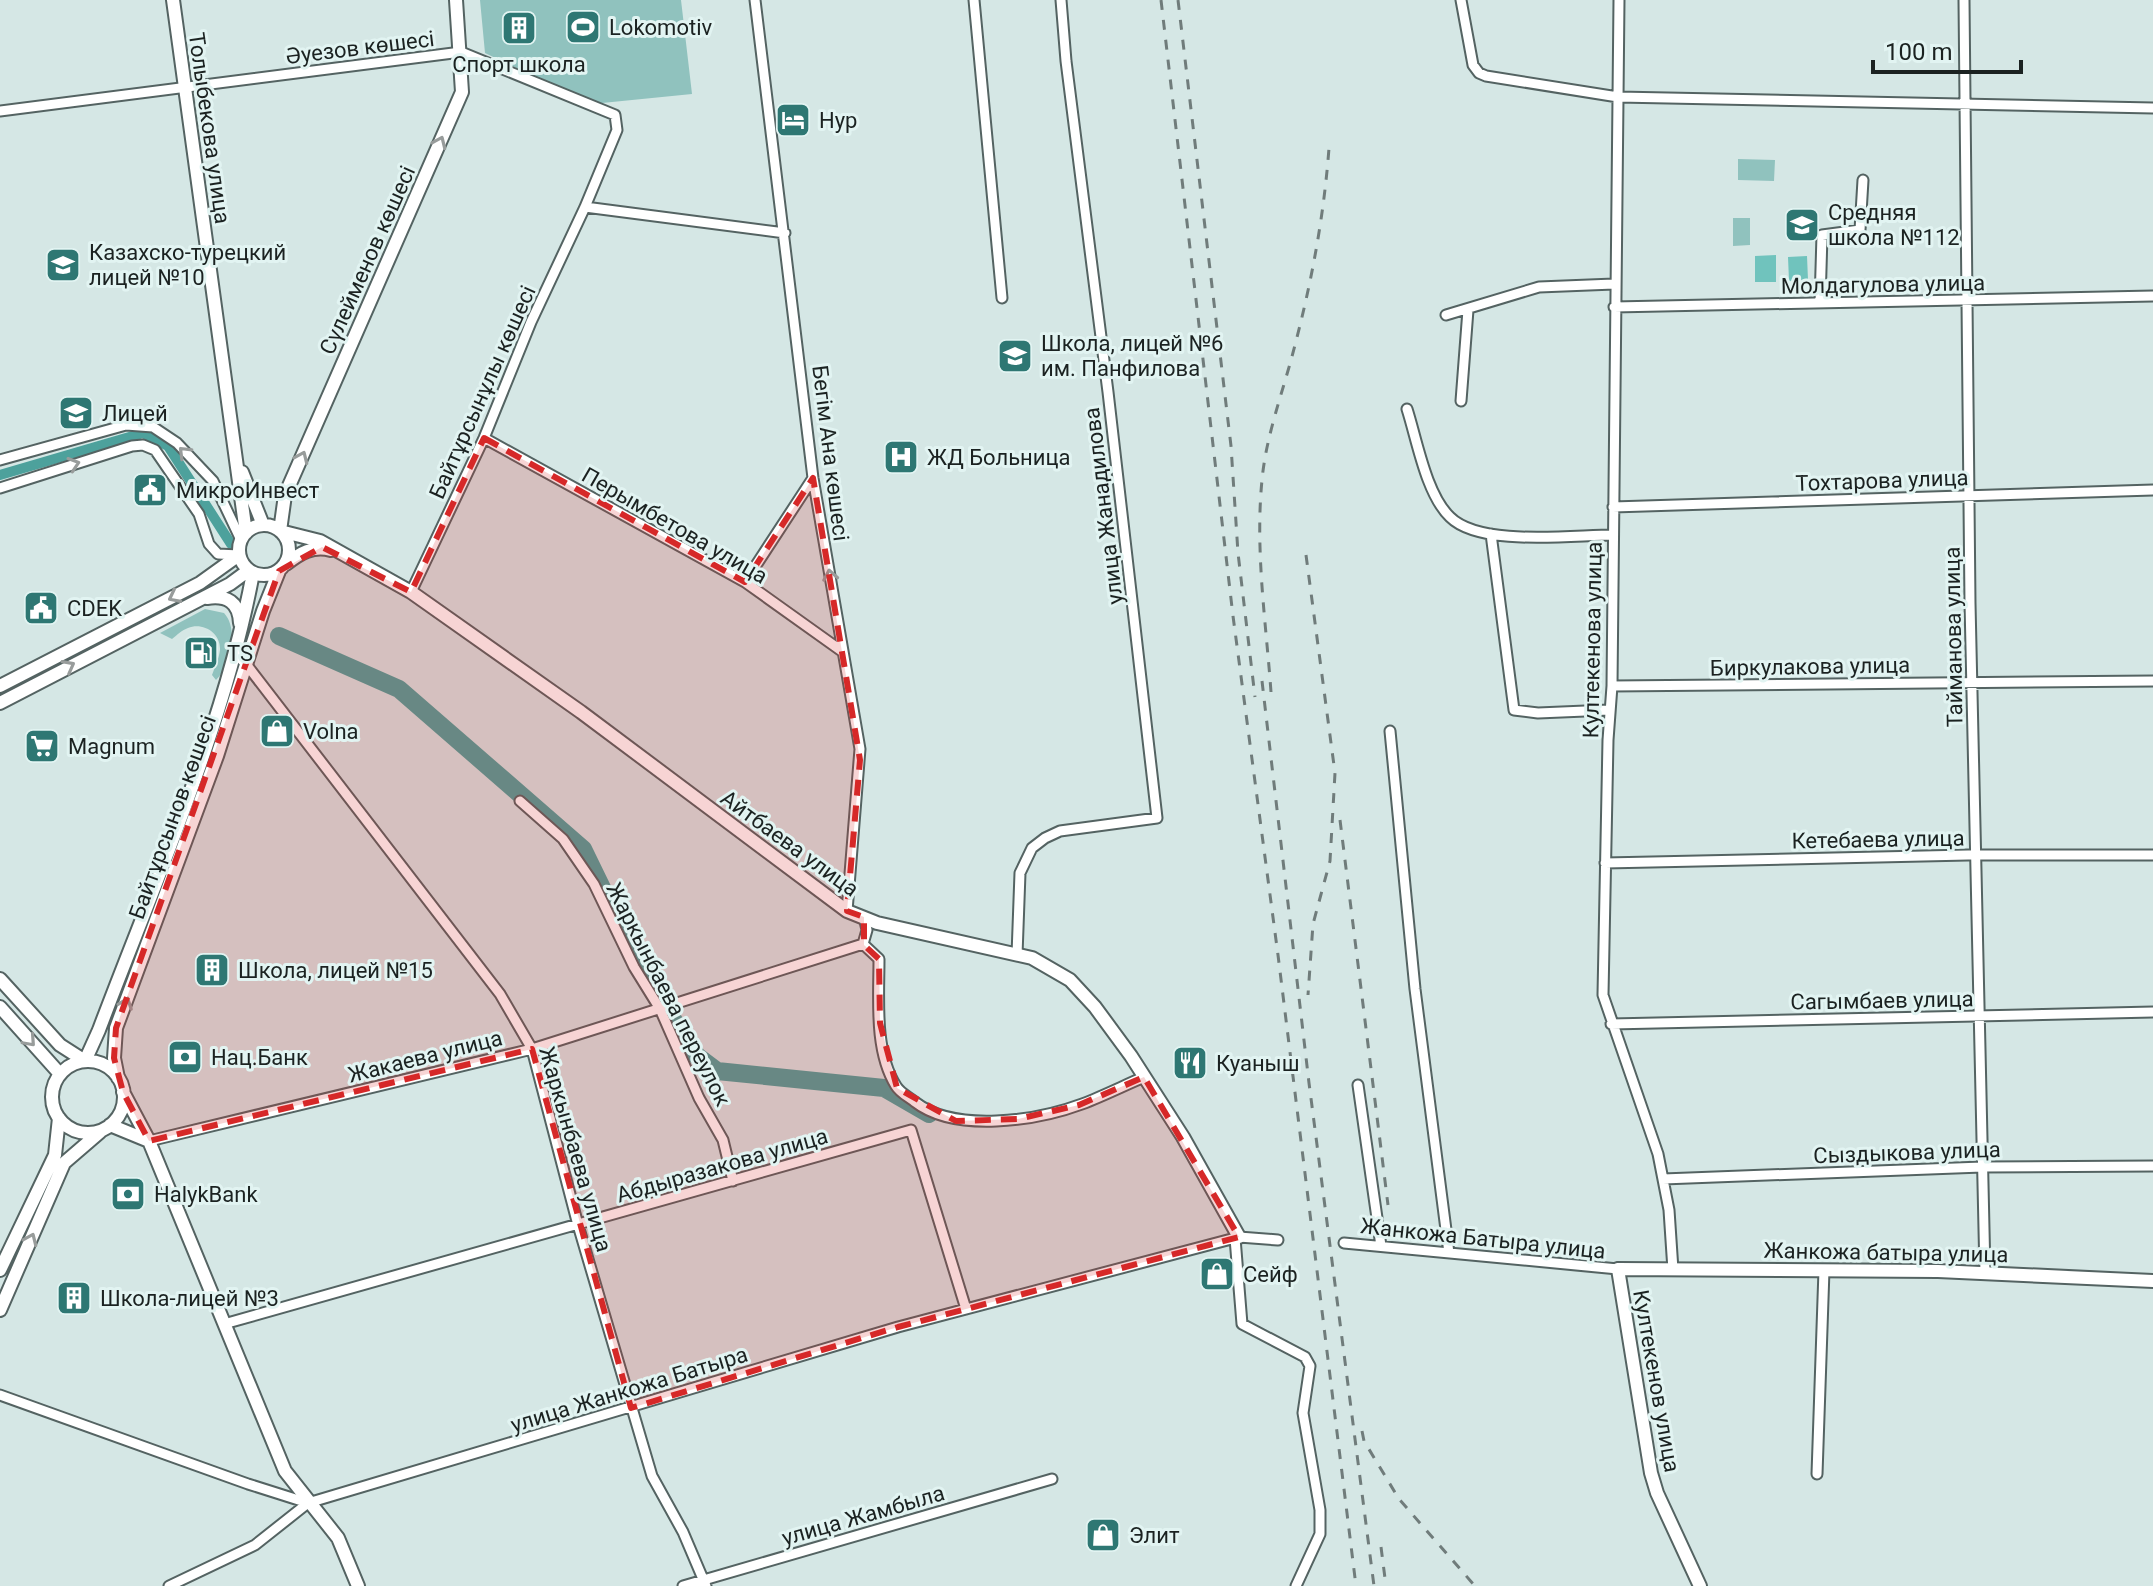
<svg xmlns="http://www.w3.org/2000/svg" width="2153" height="1586" font-family="Roboto,sans-serif">
	<style>
		.green { fill: #90c2be }
		.forest { fill: #70c3bd }
		.lines { fill: none; stroke-linecap: round; stroke-linejoin: round }
		.canal { stroke: #4da19c; stroke-width: 10 }
		.river { stroke: #4da19c; stroke-width: 18 }
		.street-casing { stroke: #546362; stroke-width: 13 }
		.secondary-casing { stroke: #546362; stroke-width: 16 }
		.street { stroke: #fff; stroke-width: 9 }
		.secondary { stroke: #fff; stroke-width: 12 }
		.rail { stroke: #707c7b; stroke-width: 3; stroke-dasharray: 10 10; stroke-linecap: butt }
		.oneway { stroke: #989c9b }
		.marked { fill: #d62828; fill-opacity: 0.2; stroke: #d62828; stroke-width: 6; stroke-dasharray: 16 10; stroke-linejoin: round }
		.labels { text-anchor: middle; stroke-width: 6; stroke-linejoin: round; paint-order: stroke }
		.poi-label { font-size: 22px; fill: #1b2221; stroke: #e2f4f2; text-anchor: start }
		.street-label { font-size: 22px; fill: #1b2221; stroke: #e2f4f2 }
	</style>
	<rect width="100%" height="100%" fill="#d5e7e5"/>
	<path class="green" d="M480,0H681L692,94L592,104L485,53Z
		M1738,159L1775,160L1774,181L1738,180Z
		M1733,218H1750V245L1733,246Z
		M205,609L224,613C239,629 231,666 216,680L212,675C215,667 219,658 220,650C221,633 203,622 188,628C182,630 177,635 172,639L160,633Z"/>
	<path class="forest" d="M1776,255V282H1755V256Z
		M1807,256L1808,280L1789,281L1788,257Z"/>
	<g class="lines">
		<path class="canal" d="M0,475L143,433L168,446L231,544"/>
		<path class="river" d="M279,636L399,689L583,849L635,956L659,998L697,1056L717,1071L884,1088L929,1114"/>
		<g class="street-casing">
			<path id="street" d="M755,0L813,478L860,749L847,911
				M974,0L1002,298
				M1461,0L1473,65L1479,73L1486,76L1618,97L2153,108
				M1619,0L1612,686L1608,740L1603,995L1658,1154L1669,1210L1673,1270
				M1964,0L1970,603L1985,1273
				M0,111L461,52L615,115L617,130L585,207L531,322L484,438L411,592
				M585,207L785,233
				M1820,303L1822,235L1860,230L1863,180
				M1614,307L2153,296
				M1446,315L1539,287L1614,284
				M1461,401L1468,310
				M1407,409C1417,440 1426,494 1450,517C1480,547 1572,535 1613,535
				M484,438L745,582L843,652
				M0,460L126,425L153,427L177,443L213,481L241,540
				M0,488L132,446L143,445L155,450L199,514L209,544L218,554L239,555
				M1613,507L2153,490
				M1491,534L1514,710L1538,713L1609,710
				M745,582L813,478
				M235,654L246,664L500,994L532,1049L578,1225L652,1476L683,1532L706,1586
				M1612,686L2153,681
				M1390,731L1415,989L1449,1253
				M520,801L563,839L594,884L634,967L660,1009L699,1098L723,1140L733,1181
				M1605,863L1968,855H2153
				M863,944L879,959C879,999 874,1051 896,1086C900,1093 909,1097 915,1102C955,1133 1036,1121 1082,1104C1103,1096 1123,1086 1144,1077
				M863,944L867,930L864,917
				M1017,955L1020,873L1032,848L1045,838L1060,831L1157,818L1108,392L1066,61L1061,0
				M1611,1024L2153,1012
				M1358,1085L1381,1246
				M149,1141L532,1049L863,944
				M1663,1179L1982,1167L2153,1166
				M1235,1238L1242,1324L1305,1357L1310,1366L1303,1413L1320,1510V1534L1296,1586
				M1344,1243L1618,1269
				M224,1324L911,1130L966,1309
				M0,1395L248,1484L308,1503L898,1327L1239,1237L1278,1240
				M1817,1474L1824,1270
				M169,1586L255,1545L308,1503
				M683,1586L1052,1479"/>
		</g>
		<g class="secondary-casing">
			<path id="secondary" d="M173,0L246,533
				M456,0L462,92L285,495L280,531L320,541L411,592L581,712L847,911L877,923L1032,958L1070,980L1095,1007L1131,1056L1183,1137L1239,1237
				M242,472L263,525
				M239 550a25 25 0 1 1 50 0a25 25 0 1 1-50 0Z
				M286,564C300,553 313,545 331,550
				M207,598C227,595 239,602 240,623
				M0,686L200,583L239,555
				M0,703L230,584L249,570
				M0,979L60,1045L85,1061L99,1030C155,881 224,728 253,573
				M0,1007L60,1074
				M52 1097a36 36 0 1 1 72 0a36 36 0 1 1-72 0Z
				M118,1078L114,1058L116,1028L217,756L263,611L279,571
				M123,1092L149,1141L285,1471L338,1538L358,1586
				M110,1125L149,1141
				M0,1270L55,1155L59,1118
				M0,1310L64,1163L100,1132
				M1700,1586L1657,1493L1651,1473L1618,1269L1938,1271L2153,1281"/>
		</g>
		<use href="#street" class="street"/>
		<use href="#secondary" class="secondary"/>
		<path class="rail" d="M1161,0L1233,616L1278,955L1356,1586
			M1178,0L1231,446L1238,553L1255,697
			M1306,555L1335,773L1330,861L1313,924L1308,995
			M1262,681L1309,1083L1374,1586
			M1271,692C1266,622 1255,551 1262,480C1266,435 1284,389 1295,345C1312,280 1324,215 1329,148
			M1340,820L1388,1205
			M1362,1431L1364,1441L1399,1499L1475,1586
			M1381,1547L1386,1586"/>
	</g>
	<defs><path id="oneway-chevron" d="M-2-3.5L2.5 0L-2 3.5" fill="none" stroke-width="1.6" stroke-linecap="round" stroke-linejoin="round" transform="scale(2)"/></defs>
	<g class="oneway">
		<use href="#oneway-chevron" transform="translate(440 142) rotate(-66)"/>
		<use href="#oneway-chevron" transform="translate(184 452) rotate(-135)"/>
		<use href="#oneway-chevron" transform="translate(302 457) rotate(-66)"/>
		<use href="#oneway-chevron" transform="translate(74 464) rotate(-18)"/>
		<use href="#oneway-chevron" transform="translate(830 575) rotate(-100)"/>
		<use href="#oneway-chevron" transform="translate(174 597) rotate(153)"/>
		<use href="#oneway-chevron" transform="translate(69 666) rotate(-28)"/>
		<use href="#oneway-chevron" transform="translate(126 1003) rotate(-70)"/>
		<use href="#oneway-chevron" transform="translate(30 1041) rotate(48)"/>
		<use href="#oneway-chevron" transform="translate(31 1239) rotate(-66)"/>
	</g>
	<path class="marked" d="M484,438L745,582L813,478L860,760L847,911L864,917V945L879,959L880,1023L897,1088L956,1121L1018,1119L1079,1105L1144,1077L1239,1237L898,1327L631,1408L532,1049L149,1141L123,1092L114,1058L116,1028L279,571L322,547L411,592Z"/>
	<defs>
		<g id="stadium-square" transform="scale(1.8)"><rect x="-9" y="-9" width="18" height="18" rx="4" fill="#2e7773" stroke="#e2f4f2"/><path d="M0-5a6.5 5 0 1 0 0 10a6.5 5 0 1 0 0-10ZM-3.5-1.8h7v3.6h-7Z" fill="#fff"/></g>
		<g id="building-square" transform="scale(1.8)"><rect x="-9" y="-9" width="18" height="18" rx="4" fill="#2e7773" stroke="#e2f4f2"/><path d="M-4-6H4V6H1V3H-1V6H-4ZM-2.5-4.3h1.7v1.8h-1.7ZM.8-4.3h1.7v1.8H.8ZM-2.5-1h1.7V.8h-1.7ZM.8-1h1.7V.8H.8Z" fill="#fff"/></g>
		<g id="hotel-square" transform="scale(1.8)"><rect x="-9" y="-9" width="18" height="18" rx="4" fill="#2e7773" stroke="#e2f4f2"/><path d="M-6-4.5h1.5V1H6V5H4.5V3h-9V5H-6ZM-4 0a1.8 1.8 0 1 1 3.6 0ZM.5 0V-2.5h3Q6-2.5 6 0Z" fill="#fff"/></g>
		<g id="school-square" transform="scale(1.8)"><rect x="-9" y="-9" width="18" height="18" rx="4" fill="#2e7773" stroke="#e2f4f2"/><path d="M0-5L7-2L0 1L-7-2ZM-4 1L0 2.5L4 1V4Q0 6-4 4Z" fill="#fff"/></g>
		<g id="hospital-square" transform="scale(1.8)"><rect x="-9" y="-9" width="18" height="18" rx="4" fill="#2e7773" stroke="#e2f4f2"/><path d="M-5-5h3v3.5h4V-5h3V5h-3V1.5h-4V5h-3Z" fill="#fff"/></g>
		<g id="civic-square" transform="scale(1.8)"><rect x="-9" y="-9" width="18" height="18" rx="4" fill="#2e7773" stroke="#e2f4f2"/><path d="M-.6-6.5H3V-4.5H.6V-3L4-1V1h2V6H-6V1h2V-1L-.6-3ZM-1.2 2.5V6h2.4V2.5Z" fill="#fff"/></g>
		<g id="fuel-square" transform="scale(1.8)"><rect x="-9" y="-9" width="18" height="18" rx="4" fill="#2e7773" stroke="#e2f4f2"/><path d="M-5.5-6h7V0h2V4h1.3V-2.5L3-4.5l.8-.8L6-3V5H2.5V1h-1V6h-7ZM-4.2-4.7v3.2H.2V-4.7Z" fill="#fff"/></g>
		<g id="shop-square" transform="scale(1.8)"><rect x="-9" y="-9" width="18" height="18" rx="4" fill="#2e7773" stroke="#e2f4f2"/><path d="M-5-2.5h2.3a2.7 3.5 0 0 1 5.4 0H5L5.5 6h-11ZM-1.5-2.5h3a1.5 2.3 0 0 0-3 0Z" fill="#fff"/></g>
		<g id="supermarket-square" transform="scale(1.8)"><rect x="-9" y="-9" width="18" height="18" rx="4" fill="#2e7773" stroke="#e2f4f2"/><path d="M-6-5.5h2.5l.6 2H6L4.5 2H-2.5L-4.4-4H-6ZM-1.5 3.2a1.3 1.3 0 1 0 .1 0ZM3 3.2a1.3 1.3 0 1 0 .1 0Z" fill="#fff"/></g>
		<g id="bank-square" transform="scale(1.8)"><rect x="-9" y="-9" width="18" height="18" rx="4" fill="#2e7773" stroke="#e2f4f2"/><path d="M-6-4H6V4H-6ZM0-2.3a2.3 2.3 0 1 0 0 4.6a2.3 2.3 0 1 0 0-4.6Z" fill="#fff"/></g>
		<g id="restaurant-square" transform="scale(1.8)"><rect x="-9" y="-9" width="18" height="18" rx="4" fill="#2e7773" stroke="#e2f4f2"/><path d="M-5-6h1v4h1v-4h1v4h1v-4h1v5L-1.5 .5V6h-2V.5L-5-1ZM5-6V6H3V1.5H1.5Q1.5-4 5-6Z" fill="#fff"/></g>
	</defs>
	<g fill-rule="evenodd">
		<use href="#stadium-square" x="583" y="27"/>
		<use href="#building-square" x="519" y="28"/>
		<use href="#hotel-square" x="793" y="120"/>
		<use href="#school-square" x="1802" y="225"/>
		<use href="#school-square" x="63" y="265"/>
		<use href="#school-square" x="1015" y="356"/>
		<use href="#school-square" x="76" y="413"/>
		<use href="#hospital-square" x="901" y="457"/>
		<use href="#civic-square" x="150" y="490"/>
		<use href="#civic-square" x="41" y="608"/>
		<use href="#fuel-square" x="201" y="653"/>
		<use href="#shop-square" x="277" y="731"/>
		<use href="#supermarket-square" x="42" y="746"/>
		<use href="#building-square" x="212" y="970"/>
		<use href="#bank-square" x="185" y="1057"/>
		<use href="#restaurant-square" x="1190" y="1063"/>
		<use href="#bank-square" x="128" y="1194"/>
		<use href="#shop-square" x="1217" y="1274"/>
		<use href="#building-square" x="74" y="1298"/>
		<use href="#shop-square" x="1103" y="1535"/>
	</g>
	<g class="labels">
		<g class="poi-label">
			<text x="609" y="35">Lokomotiv</text>
			<text x="519" y="72" text-anchor="middle">Спорт школа</text>
			<text x="819" y="128">Нур</text>
			<text x="1828" y="220">Средняя<tspan x="1828" dy="25">школа №112</tspan></text>
			<text x="89" y="260">Казахско-турецкий<tspan x="89" dy="25">лицей №10</tspan></text>
			<text x="1041" y="351">Школа, лицей №6<tspan x="1041" dy="25">им. Панфилова</tspan></text>
			<text x="102" y="421">Лицей</text>
			<text x="927" y="465">ЖД Больница</text>
			<text x="176" y="498">МикроИнвест</text>
			<text x="67" y="616">CDEK</text>
			<text x="227" y="661">TS</text>
			<text x="303" y="739">Volna</text>
			<text x="68" y="754">Magnum</text>
			<text x="238" y="978">Школа, лицей №15</text>
			<text x="211" y="1065">Нац.Банк</text>
			<text x="1216" y="1071">Куаныш</text>
			<text x="154" y="1202">HalykBank</text>
			<text x="1243" y="1282">Сейф</text>
			<text x="100" y="1306">Школа-лицей №3</text>
			<text x="1129" y="1543">Элит</text>
		</g>
		<g class="street-label">
			<text transform="translate(360 47) rotate(-7)" y="8">Әуезов көшесі</text>
			<text transform="translate(210 128) rotate(82)" y="8">Толыбекова улица</text>
			<text transform="translate(367 260) rotate(-66)" y="8">Сүлейменов көшесі</text>
			<text transform="translate(1883 284) rotate(-1)" y="8">Молдагулова улица</text>
			<text transform="translate(482 392) rotate(-66)" y="8">Байтұрсынұлы көшесі</text>
			<text transform="translate(831 453) rotate(83)" y="8">Бегім Ана көшесі</text>
			<text transform="translate(1882 480) rotate(-2)" y="8">Тохтарова улица</text>
			<text transform="translate(1103 506) rotate(-97)" y="8">улица Жанадилова</text>
			<text transform="translate(675 525) rotate(30)" y="8">Перымбетова улица</text>
			<text transform="translate(1953 637) rotate(-91)" y="8">Тайманова улица</text>
			<text transform="translate(1592 640) rotate(-89)" y="8">Култекенова улица</text>
			<text transform="translate(1810 666) rotate(-1)" y="8">Биркулакова улица</text>
			<text transform="translate(172 817) rotate(-70)" y="8">Байтұрсынов көшесі</text>
			<text transform="translate(1878 839) rotate(-1)" y="8">Кетебаева улица</text>
			<text transform="translate(790 843) rotate(36)" y="8">Айтбаева улица</text>
			<text transform="translate(669 994) rotate(63)" y="8">Жаркынбаева переулок</text>
			<text transform="translate(1882 1000) rotate(-1)" y="8">Сагымбаев улица</text>
			<text transform="translate(425 1056) rotate(-14)" y="8">Жакаева улица</text>
			<text transform="translate(576 1149) rotate(74)" y="8">Жаркынбаева улица</text>
			<text transform="translate(1907 1152) rotate(-2)" y="8">Сыздыкова улица</text>
			<text transform="translate(722 1165) rotate(-16)" y="8">Абдыразакова улица</text>
			<text transform="translate(1483 1238) rotate(6)" y="8">Жанкожа Батыра улица</text>
			<text transform="translate(1886 1252) rotate(1)" y="8">Жанкожа батыра улица</text>
			<text transform="translate(1657 1381) rotate(80)" y="8">Култекенов улица</text>
			<text transform="translate(629 1389) rotate(-17)" y="8">улица Жанкожа Батыра</text>
			<text transform="translate(863 1515) rotate(-16)" y="8">улица Жамбыла</text>
		</g>
	</g>
	<path d="M1873 60v12h148v-12" fill="none" stroke="#1b2221" stroke-width="4"/>
	<text x="1885" y="60" font-size="24" fill="#1b2221" stroke="#e2f4f2" stroke-width="6" paint-order="stroke">100 m</text>
</svg>
